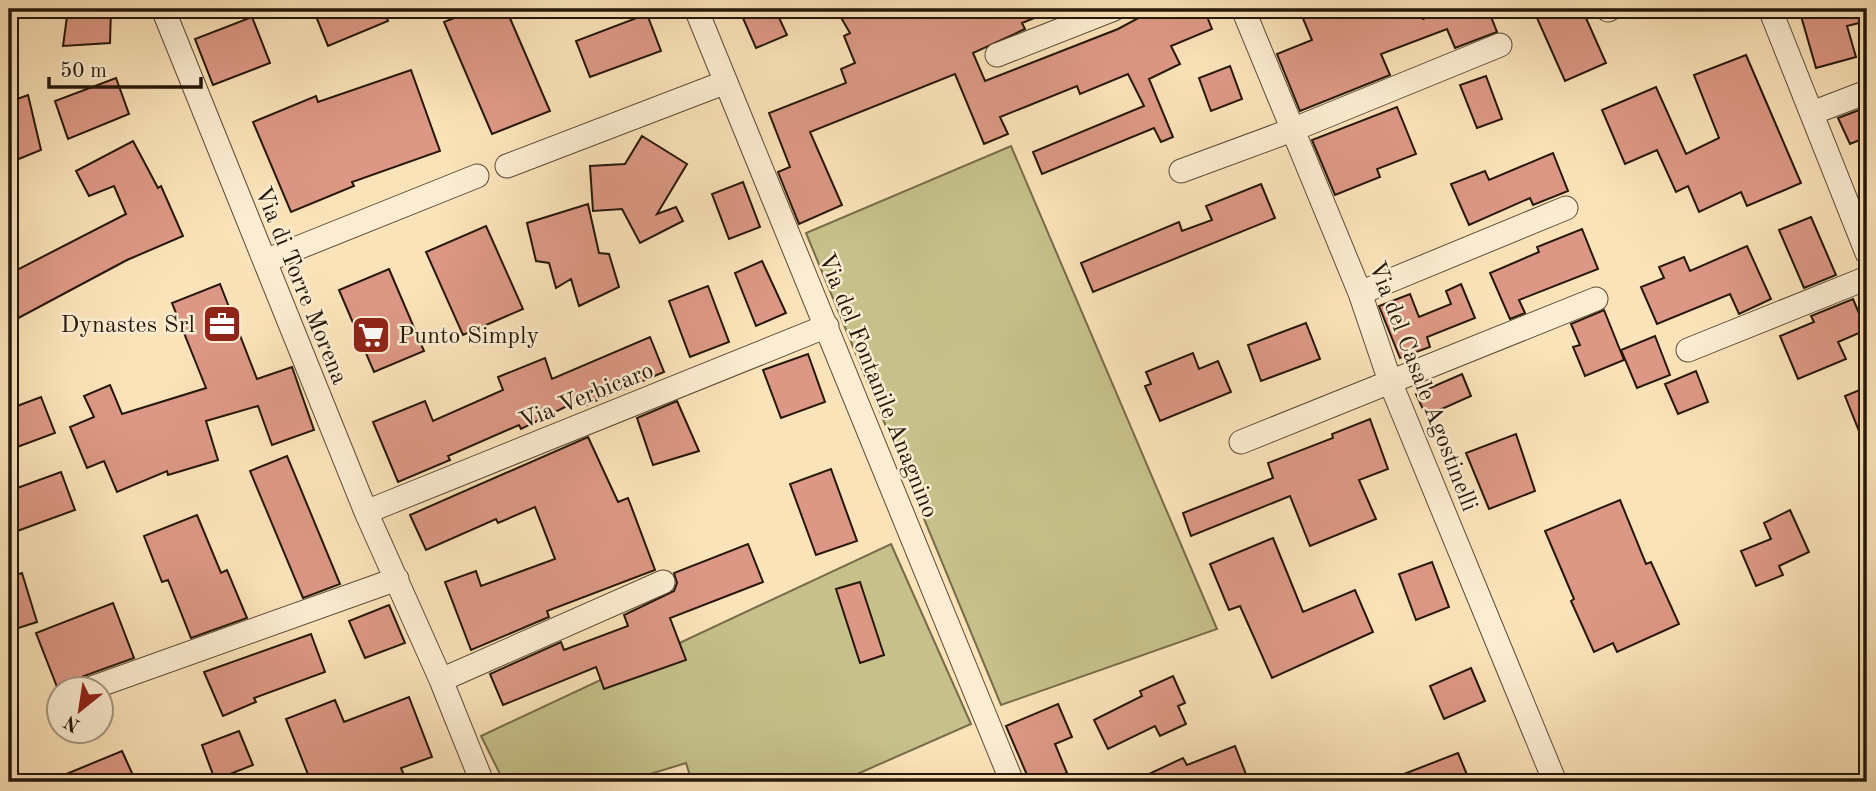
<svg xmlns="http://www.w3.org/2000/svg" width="1876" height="791" font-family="'Old Standard TT',serif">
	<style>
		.green { fill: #c6c18a; stroke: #766c4a; stroke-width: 2 }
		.building { fill: #dd9885; stroke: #251709; stroke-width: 2 }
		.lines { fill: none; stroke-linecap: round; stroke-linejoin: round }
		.street-casing { stroke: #5a4a35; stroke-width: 25 }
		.street { stroke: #fcedd2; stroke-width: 23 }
		.labels { text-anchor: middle; stroke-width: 5; stroke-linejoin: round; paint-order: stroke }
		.street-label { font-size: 24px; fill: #251709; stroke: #fcedd2 }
		.poi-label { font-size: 24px; fill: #251709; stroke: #fcedd2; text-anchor: end }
	</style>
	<rect width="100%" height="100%" fill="#fbe3b9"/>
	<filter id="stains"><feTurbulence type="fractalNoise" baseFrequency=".00286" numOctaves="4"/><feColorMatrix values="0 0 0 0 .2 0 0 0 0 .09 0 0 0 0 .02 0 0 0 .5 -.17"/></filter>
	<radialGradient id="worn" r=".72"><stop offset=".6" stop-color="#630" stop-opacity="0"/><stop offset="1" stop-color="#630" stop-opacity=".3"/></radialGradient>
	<path class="green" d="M1011,146L1217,629L1001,705L806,233Z
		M891,544L971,724L839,782H692L686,763L624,782H504L481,736Z"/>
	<path class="building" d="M68,9H111L110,43L63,46Z
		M313,9H383L388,21L328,46Z
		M477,9H506L550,111L492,134L444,22Z
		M739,9H775L787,35L756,48Z
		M836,9H1056L1022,23L1025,29L973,53L985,81L1118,29L1153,10L1155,14L1170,9H1204L1212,29L1171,46L1180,64L1149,79L1173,137L1161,142L1154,128L1042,174L1033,152L1144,106L1128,74L1080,94L1077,86L1000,117L1008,134L984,144L955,74L810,132L842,205L799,224L778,172L790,167L769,113L846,83L841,69L855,63L844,36L850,33Z
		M1299,9H1373L1376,17L1397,9H1419L1423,19L1449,9H1488L1497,32L1455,48L1447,29L1381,54L1390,75L1300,111L1277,54L1312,40Z
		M1533,9H1582L1606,63L1565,81Z
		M1799,9H1867V21L1847,26L1856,57L1816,68Z
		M647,14L661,51L590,77L576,41Z
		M252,17L270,63L213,85L195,39Z
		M1746,55L1801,183L1747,206L1741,192L1699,212L1688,186L1676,192L1657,150L1625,164L1602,110L1656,87L1686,154L1719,138L1694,75Z
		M1230,66L1242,99L1211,111L1199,78Z
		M411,70L440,151L352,182L354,186L291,212L253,122L316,96L318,102Z
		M1486,76L1502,119L1477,128L1460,85Z
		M116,78L129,114L68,139L55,101Z
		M28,95L41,150L9,163V102Z
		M1397,107L1416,154L1377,169L1380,177L1335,195L1312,140Z
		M1867,107V137L1850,144L1838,118Z
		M642,136L687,164L657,214L676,207L683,221L640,243L622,209L593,211L590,166L625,164Z
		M133,141L158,188L161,186L183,236L127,260L9,323V274L126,214L114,186L89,196L76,171Z
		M1553,153L1568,191L1533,205L1530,198L1469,225L1451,184L1485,171L1489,180Z
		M743,182L760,227L729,239L712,194Z
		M1261,184L1275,218L1093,292L1081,263L1179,222L1182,231L1212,220L1206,206Z
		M588,204L599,253L609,254L619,287L579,306L571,279L556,288L549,263L536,261L527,223Z
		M1811,217L1836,275L1804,288L1779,230Z
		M486,226L523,309L463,335L426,252Z
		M1582,229L1598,269L1519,300L1525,313L1510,319L1490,273L1539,252L1537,247Z
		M1747,246L1771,299L1739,314L1730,294L1657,324L1641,287L1664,278L1659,267L1684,257L1690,271Z
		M762,261L786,313L756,326L735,273Z
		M389,269L424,351L374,372L339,290Z
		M220,284L257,379L292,367L314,430L272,445L258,406L206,421L218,460L168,475L167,471L117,492L104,461L87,468L70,427L94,417L84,396L110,385L122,414L206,388L172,303Z
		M1461,284L1475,318L1427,337L1430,347L1400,358L1379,306L1410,294L1419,317L1451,304L1446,291Z
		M708,286L729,342L690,357L669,301Z
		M1853,299L1866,330L1838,342L1846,359L1798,379L1780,336L1814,322L1811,316Z
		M1604,310L1624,360L1585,376L1573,347L1580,345L1571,324Z
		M1306,323L1320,359L1261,381L1248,345Z
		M1655,336L1670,375L1637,388L1621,350Z
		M650,337L664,372L586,405L583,398L521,429L519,425L448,456L450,460L398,482L373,422L425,401L433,421L503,390L498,377L545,358L552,379Z
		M1193,353L1199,369L1218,361L1231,392L1160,421L1145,386L1151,384L1146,372Z
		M808,354L825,402L781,418L763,370Z
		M1696,371L1708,402L1678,414L1665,384Z
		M1462,374L1471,396L1426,416L1416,394Z
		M1867,387V451L1845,396Z
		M41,397L55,433L9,450V409Z
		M677,401L699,451L653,465L637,418Z
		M1370,419L1388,469L1359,480L1376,519L1310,546L1290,496L1191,536L1183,513L1273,478L1268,463L1333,438L1332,434Z
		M1516,434L1535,491L1489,509L1466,453Z
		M588,437L618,502L628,498L655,570L547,611L549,617L471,650L445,582L476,571L481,586L555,559L535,507L498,523L496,519L426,550L410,515Z
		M287,456L340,584L303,598L250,471Z
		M831,469L857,541L816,555L790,484Z
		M61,472L75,510L9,534V491Z
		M1620,500L1646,564L1651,562L1679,624L1617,652L1613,643L1594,652L1571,601L1574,599L1545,531Z
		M1790,510L1809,552L1779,566L1783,575L1756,586L1741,551L1771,539L1764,523Z
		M197,515L221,573L227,570L247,618L191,638L168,580L162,582L144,536Z
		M1273,538L1303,612L1355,590L1373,632L1272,678L1240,606L1229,610L1210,564Z
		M748,544L763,582L670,618L686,660L604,689L596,667L503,705L490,674L561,642L564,650L628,626L624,615L674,591L677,583L674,573Z
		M1432,562L1449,607L1416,620L1399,574Z
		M22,573L37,622L9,631V577Z
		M860,582L884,655L860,663L836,589Z
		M113,603L134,658L81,677L73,686L59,692L36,633Z
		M389,605L405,643L365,658L349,621Z
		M311,634L325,672L254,698L256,702L223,716L204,672Z
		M1471,668L1485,701L1444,719L1430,686Z
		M1173,676L1185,703L1178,706L1186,724L1160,736L1155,726L1108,749L1094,720L1142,696L1140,691Z
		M409,697L432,757L401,768L407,782H311L286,719L335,700L344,722Z
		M1058,704L1072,737L1055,744L1067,773L1046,782H1030L1006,726Z
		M239,731L253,765L215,780L202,745Z
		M1235,746L1249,782H1132L1183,758L1187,765Z
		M122,751L136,782H47Z
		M1458,753L1470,782H1386V781Z"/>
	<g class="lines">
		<g class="street-casing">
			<path id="street" d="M163,9L366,512L441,680L482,782
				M696,9L1012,782
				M1243,9L1360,293L1391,384L1555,782
				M1770,9L1867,253
				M1608,10L1610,9
				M997,55L1114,9
				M1812,113L1867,92
				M507,166L726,82
				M1181,171L1292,130L1500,45
				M265,261L477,176
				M1360,293L1566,208
				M1688,350L1867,278
				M1241,442L1596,299
				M366,512L827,326
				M441,680L663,582
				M86,690L397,579"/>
		</g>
		<use href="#street" class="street"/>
	</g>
	<defs>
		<g id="office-square" transform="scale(2.0125)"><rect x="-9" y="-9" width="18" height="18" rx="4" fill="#8f2418" stroke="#fcedd2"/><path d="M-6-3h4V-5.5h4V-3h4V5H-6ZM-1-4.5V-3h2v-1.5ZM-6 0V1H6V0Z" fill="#fff"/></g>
		<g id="supermarket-square" transform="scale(2.0125)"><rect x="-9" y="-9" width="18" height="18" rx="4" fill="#8f2418" stroke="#fcedd2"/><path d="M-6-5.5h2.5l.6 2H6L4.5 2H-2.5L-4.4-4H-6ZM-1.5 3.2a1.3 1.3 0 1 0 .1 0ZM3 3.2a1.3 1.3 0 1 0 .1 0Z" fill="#fff"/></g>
	</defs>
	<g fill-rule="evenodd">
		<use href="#office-square" x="222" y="324"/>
		<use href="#supermarket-square" x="371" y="335"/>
	</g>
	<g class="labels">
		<g class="street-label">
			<text transform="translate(302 285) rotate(68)" y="8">Via di Torre Morena</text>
			<text transform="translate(879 385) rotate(68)" y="8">Via del Fontanile Anagnino</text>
			<text transform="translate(1424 386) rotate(69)" y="8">Via del Casale Agostinelli</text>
			<text transform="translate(586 395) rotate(-22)" y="8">Via Verbicaro</text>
		</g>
		<g class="poi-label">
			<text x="195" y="332">Dynastes Srl</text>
			<text x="398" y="343" text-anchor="start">Punto Simply</text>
		</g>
	</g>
	<rect width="1876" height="791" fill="none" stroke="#fbe3b9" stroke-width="35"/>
	<rect x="10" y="10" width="1855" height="770" fill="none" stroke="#251709" stroke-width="3.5"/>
	<rect x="18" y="18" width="1841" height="756" fill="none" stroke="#251709" stroke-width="2"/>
	<g transform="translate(80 710) rotate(210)"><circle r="33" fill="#fcedd2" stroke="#a69782" stroke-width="2"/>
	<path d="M0-5L12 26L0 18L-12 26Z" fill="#8f2418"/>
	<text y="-10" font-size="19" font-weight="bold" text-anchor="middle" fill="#251709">N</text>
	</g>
	<path d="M49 77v10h152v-10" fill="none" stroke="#251709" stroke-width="3.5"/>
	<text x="60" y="77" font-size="21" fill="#251709" stroke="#fcedd2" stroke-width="5" paint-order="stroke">50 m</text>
	<rect width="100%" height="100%" filter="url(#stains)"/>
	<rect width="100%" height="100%" fill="url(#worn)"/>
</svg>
